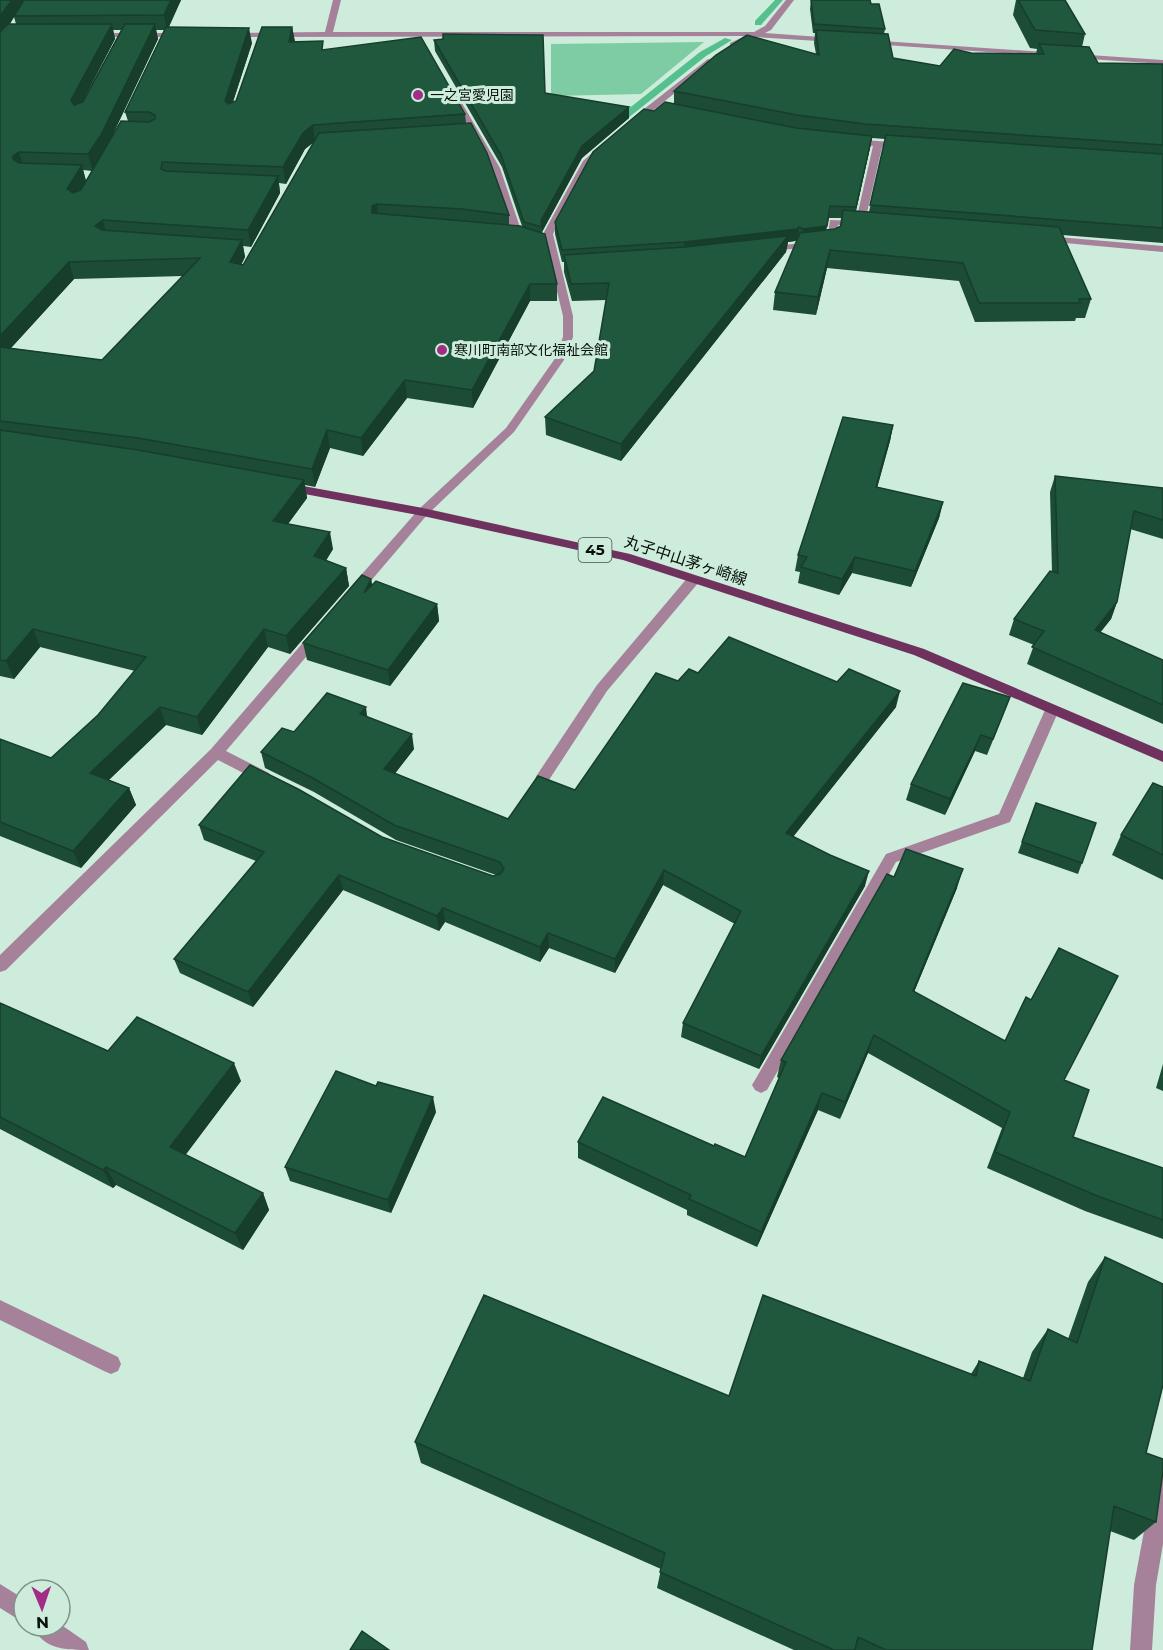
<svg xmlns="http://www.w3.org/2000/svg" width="1163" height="1650" font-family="Montserrat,'Noto Sans JP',sans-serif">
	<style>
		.green { fill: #7dcca4 }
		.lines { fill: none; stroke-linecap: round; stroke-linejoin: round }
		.stream { fill: #56bf8e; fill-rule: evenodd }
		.service { fill: #a6829a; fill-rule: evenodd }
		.minor { fill: #a6829a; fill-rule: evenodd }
		.tertiary { fill: #a6829a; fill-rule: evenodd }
		.primary { fill: #6f325e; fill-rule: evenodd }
		.wall { fill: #1c4c35; fill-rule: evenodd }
		.shaded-wall { fill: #163e2b }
		.building { fill: #20583e; stroke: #163e2b; stroke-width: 1.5 }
		.poi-dot { fill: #a22d86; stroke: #cdecdb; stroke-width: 2 }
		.labels { text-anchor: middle; stroke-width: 6; stroke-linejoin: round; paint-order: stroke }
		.far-poi-label { font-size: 14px; fill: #07110b; stroke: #cdecdb; text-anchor: start }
		.shield { fill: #cdecdb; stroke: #425349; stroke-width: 1.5 }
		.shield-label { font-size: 15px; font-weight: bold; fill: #07110b }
		.street-label { font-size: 16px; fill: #07110b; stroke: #cdecdb }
	</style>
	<rect width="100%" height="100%" fill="#cdecdb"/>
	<path class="green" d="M704,42L641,94L551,96V44Z"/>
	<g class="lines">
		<path class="stream" d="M775,0H783L761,25H755V21Z
			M725,38L732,40L706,56L618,126H612V122L700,52Z"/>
		<path class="service" d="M852,139L903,143L907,146L903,149L882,147L864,226L838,225L835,244L764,252V248L767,247L827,240L830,220L856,221L873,146L849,144V140Z
			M1046,236L1163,246V252L1043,241L1041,239Z
			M694,575L700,579L699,582L607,691L547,783H537L535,779L537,775L597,685L689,576Z
			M1052,705L1059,710L1010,822L896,862L767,1090L761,1093L755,1090L752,1085L755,1080L886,854L999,814L1045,710Z
			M0,1300L118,1357L121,1364L118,1371L111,1374L104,1371L0,1320Z"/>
		<path class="minor" d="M333,0H341L333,32H754L765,26L786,0H794L771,30L765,33L834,38L838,40L834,42L756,37L733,47H730V43L745,36L231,37L227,35L231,33L325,32Z
			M93,33H183L187,35L183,37H96L92,35Z
			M867,40L1163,60V64L870,44L866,42Z
			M708,59L715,61L636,124H630V120Z
			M455,95L459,98L500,168L523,236L529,237V241H519L514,238L490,168L451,98Z
			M600,146L607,148L591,162L553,234L573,316V337L564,360L514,432L427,515L358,596H348L347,593L348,590L419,509L506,428L554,360L563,337V316L543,234L583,161Z
			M318,630L323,631L325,634L323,637L226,751L269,773L271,777L269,781H259L218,760L6,970L0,972V955L211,749L313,631Z
			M1163,1473V1544L1156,1585L1152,1650H1130L1134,1585L1153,1483L1156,1476Z"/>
		<path class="tertiary" d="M0,1584L24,1599V1623L0,1608Z
			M60,1624L86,1642L89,1650C67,1650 43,1650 33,1626H60Z"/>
		<path class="primary" d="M287,483L423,508L630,554L924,649L1163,751V762L914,655L623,560L423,516L283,490V484Z"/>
	</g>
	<path class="wall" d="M0,0H181L169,27L252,43L233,102L236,101L292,27L295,42L324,50L465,114L466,123L509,215V225L522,226L502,167L435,51L434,40L545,93L629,118L582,158L542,232L557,284V301H530L473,408L407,398L363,456L330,448L315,487L305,485L307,498L288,524L333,549L326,560L346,568L349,586L290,654L268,647L202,735L166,725L109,780L129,788L136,805L81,868L0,836V739L51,758L98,715L135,671L40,647L14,679L0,676V32L1,31ZM14,17L16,24H10ZM113,30H121L82,102L115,39ZM156,30H165L125,112L128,121L113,134L158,39ZM314,142L243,265H241L245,257L243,246L251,247L280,193L279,183L286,184L305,149ZM83,170L92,171L86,181ZM183,276L102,360L11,348L74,279Z
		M811,0L885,29L884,34L893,58L940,66L971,53L1036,54L1037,49L1030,48L1013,15L1016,0H1065L1085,34L1082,47L1098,63L1163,64V243L1062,235L1091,299L1085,318H1076L1075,321L975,322L959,281L827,268L816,315L773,310L775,292L798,239L795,241L788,242L786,252L621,461L546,435L545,417L594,371L606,300L572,301L564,272V262H562L555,234V222L654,111L674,104V91L816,54L814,43L815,33H813L810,9ZM872,138L885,139L869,212L856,211ZM829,218H841L840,226L835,229L826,230Z
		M893,425L890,441L877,487L943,502L939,518L911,587L852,573L839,595L798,583L800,572L795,571L798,555Z
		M1055,476L1163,488V539L1130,529L1117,602L1111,619L1100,632L1163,660V724L1027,664L1034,645L1009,635L1014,619L1052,572L1050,492Z
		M371,579L372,585L437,604L439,621L390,686L307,660L303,643Z
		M698,673L896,707L793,837L865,886L759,1069L681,1037L683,1023L735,924L663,885L615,973L549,948L540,962L445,922L439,931L343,890L253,1007L180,973L174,959L256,861L204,840L199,825L382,837L493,876L496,875L396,840L314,792L265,768L261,752L294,732L367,717L414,749L395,773L508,819L575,790L678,681Z
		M1010,697L1004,713L987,755L975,751L945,815L906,800L911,784Z
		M1163,787V880L1112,855L1121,835Z
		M1036,803L1082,863L1078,874L1018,853Z
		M894,877L957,888L914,992L1064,1080L1073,1137L1163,1168V1239L1085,1211L987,1168L1002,1128L868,1053L840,1119L818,1110L757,1247L687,1215V1210L578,1158V1142L714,1146L745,1157L779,1078L777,1077L781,1060Z
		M0,1003L108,1051L241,1081L185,1155L263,1193L269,1210L243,1250L116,1185L113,1188L0,1129Z
		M1163,1064V1091L1156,1088Z
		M436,1112L391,1213L290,1181L285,1167Z
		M1105,1257L1146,1453L1156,1522L1134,1540L1110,1531L1092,1650H794L657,1588L661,1569L421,1463L415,1442L729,1396L971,1374L979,1361L1023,1378L1032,1352L1048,1329L1068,1339L1088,1282Z"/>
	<path class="shaded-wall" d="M12,0H26L14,16V17L5,31H0V16Z
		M171,0H181L167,30L164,15Z
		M112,24L115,39L75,116L71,100Z
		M155,24L158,39L105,151L93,171L88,154Z
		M292,27L295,42H289Z
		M249,28L252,43L228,117L225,101Z
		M629,107V118L582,158L542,232L541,221L582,146Z
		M313,125L315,141L305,149L286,184L283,167L303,133Z
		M872,136L870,148L854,219L856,207Z
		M19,152L24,169L13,159V156Z
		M82,165L86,181L72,206L67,189Z
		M278,176L280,193L251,247L248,230Z
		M377,204L379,221L374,230L372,206Z
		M830,206L825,238L801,241L803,229Z
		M103,220L107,237L95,226Z
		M799,227L798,239L795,241L788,242L786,252L621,461V444L684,254V242Z
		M242,240L245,257L234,279L230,262Z
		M830,250L827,268L816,315L818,297Z
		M69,262L74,279L0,360V336Z
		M530,284V301L473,408L472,390Z
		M405,380L407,398L363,456L361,438Z
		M893,425L890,441L873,503L876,487Z
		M327,430L330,448L315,487L312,469Z
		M304,480L307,498L277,539L273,521Z
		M943,502L939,518L911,587L915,571Z
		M330,532L333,549L318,574L314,556Z
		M855,557L852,573L839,595L842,579Z
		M346,568L349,586L290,654L286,636Z
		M371,579L374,595L364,593Z
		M1117,602L1111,619L1089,647L1095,630Z
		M437,604L439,621L390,686L388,670Z
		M33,629L40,647L14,679L6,661Z
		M264,629L268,647L202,735L197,717Z
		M900,691L896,707L784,848L786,833Z
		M160,707L166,725L98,790L90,773Z
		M366,707L368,723L360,714Z
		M412,734L414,749L387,784L384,769Z
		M981,735L975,751L945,815L950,799Z
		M129,788L136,805L81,868L73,851Z
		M963,869L957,888L907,1009L913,991Z
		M664,870L663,885L615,973V959Z
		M869,871L865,886L759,1069L761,1056Z
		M339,875L343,890L253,1007L248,992Z
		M443,908L445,922L439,931L437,916Z
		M548,933L549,948L540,962V947Z
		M874,1035L868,1053L840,1119L845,1102Z
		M234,1063L241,1081L178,1165L170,1147Z
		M822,1093L818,1110L757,1247L761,1232Z
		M433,1097L436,1112L391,1213L388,1200Z
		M106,1167L116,1185L113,1188L103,1170Z
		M263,1193L269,1210L243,1250L235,1233Z"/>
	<path class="building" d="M0,0H12L0,16Z
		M24,0H171L164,15L14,16Z
		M811,0H870L871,4H879L885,29L814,24Z
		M1018,0H1065L1085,34L1035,30Z
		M8,24H112L71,100L74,105L83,102L125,24H155L101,135L88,154L19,152L13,156V159L19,163L82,165L67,189L73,193L81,190L121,121L149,122L155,119V115L149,112H125L166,27L249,28L225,101L228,104L236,101L262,27H292L289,42L323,41L322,50L421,37L465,114L313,125L303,133L283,167L162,162L161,169L166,171L278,176L248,230L103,220L95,226L102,230L242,240L230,262L243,265L319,133L471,123L487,153L509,215L462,209L377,204L372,206V213L520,226L545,234L557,284H530L472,390L405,380L361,438L327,430L312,469L138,438L0,421V347L102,360L200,258L69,262L0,336V32Z
		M816,30L888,34L893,58L940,66L954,49L971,53L1044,54L1039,44L1089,47L1098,63L1163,64V145L865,124L797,115L674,91L716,55L747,35L819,55Z
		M443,34L543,35L545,93L629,107L582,146L541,221L542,227L524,222L501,155L434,40L443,39Z
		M665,102L796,128L872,136L856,207L830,206L827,226L803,229L799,227L797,229L684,242L562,250L555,222L593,152L644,109L654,111Z
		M886,135L1163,154V228L870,205Z
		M843,210L1059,227L1091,299H1079L1080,303H979L963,263L830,250L818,297L775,292L800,233L835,229L841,226Z
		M788,236L621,444L545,417L594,371L609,283L571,284L564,255L685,247Z
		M843,417L893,425L876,487L943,502L915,571L855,557L842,579L801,567L807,557L798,555Z
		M0,430L138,450L304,480L273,521L330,532L314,556L346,568L286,636L264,629L197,717L160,707L90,773L129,788L73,851L0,822V739L51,758L98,715L146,657L33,629L6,661L0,660Z
		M1055,476L1163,488V520L1134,511L1117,602L1095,630L1163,660V705L1032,647L1044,631L1014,619L1050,571L1058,573Z
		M362,575L371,579L364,593L376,581L437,604L388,670L303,643Z
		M729,637L837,682L849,669L900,691L786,833L830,855L869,871L761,1056L683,1023L741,911L664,870L615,959L548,933L540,947L443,908L437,916L339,875L248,992L174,959L264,852L199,825L250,765L298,789L382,837L493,876L500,874L504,869L500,862L394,825L311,777L261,752L282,728L294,732L327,693L366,707L360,714L412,734L384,769L508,819L538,776L575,790L656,673L678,681L689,669L698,673Z
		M963,683L1010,697L993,739L981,735L950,799L911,784Z
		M1153,783L1163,787V855L1121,835Z
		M1036,803L1096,823L1082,863L1022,842Z
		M906,849L963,869L913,991L1005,1041L1026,997L1031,1000L1059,948L1118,976L1064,1080L1089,1090L1073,1137L1163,1168V1220L1095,1195L995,1152L1010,1112L874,1035L845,1102L822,1093L761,1232L689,1199L691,1195L578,1142L603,1097L714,1146L715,1144L745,1157L786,1062L781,1060L887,874L894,877Z
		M0,1003L108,1051L137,1017L234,1063L170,1147L263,1193L235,1233L106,1167L103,1170L0,1117Z
		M336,1071L376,1086L378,1082L433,1097L388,1200L285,1167Z
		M1105,1257L1163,1284V1385L1146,1453L1163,1459V1471L1156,1522L1114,1506L1092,1650H886L858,1637L855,1650H834L660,1572L665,1553L415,1442L484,1295L729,1396L763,1295L976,1376L979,1361L1030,1381L1048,1329L1077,1343Z
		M362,1631L389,1650H350Z"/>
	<g class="poi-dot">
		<circle cx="418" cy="95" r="6"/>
		<circle cx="442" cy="350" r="6"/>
	</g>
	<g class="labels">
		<g class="far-poi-label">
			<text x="430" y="100">一之宮愛児園</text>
			<text x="454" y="355">寒川町南部文化福祉会館</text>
		</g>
		<rect class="shield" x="578.5" y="538" width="33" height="24" rx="4.5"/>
		<g class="shield-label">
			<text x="595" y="555">45</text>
		</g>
		<g class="street-label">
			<text transform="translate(686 560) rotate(18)" y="6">丸子中山茅ヶ崎線</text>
		</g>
	</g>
	<g transform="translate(42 1608) rotate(178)"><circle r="28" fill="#cdecdb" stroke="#7e9488" stroke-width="1.5"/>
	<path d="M0-4.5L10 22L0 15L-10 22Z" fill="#a22d86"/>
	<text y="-9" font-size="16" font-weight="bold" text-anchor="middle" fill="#07110b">N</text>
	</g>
</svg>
